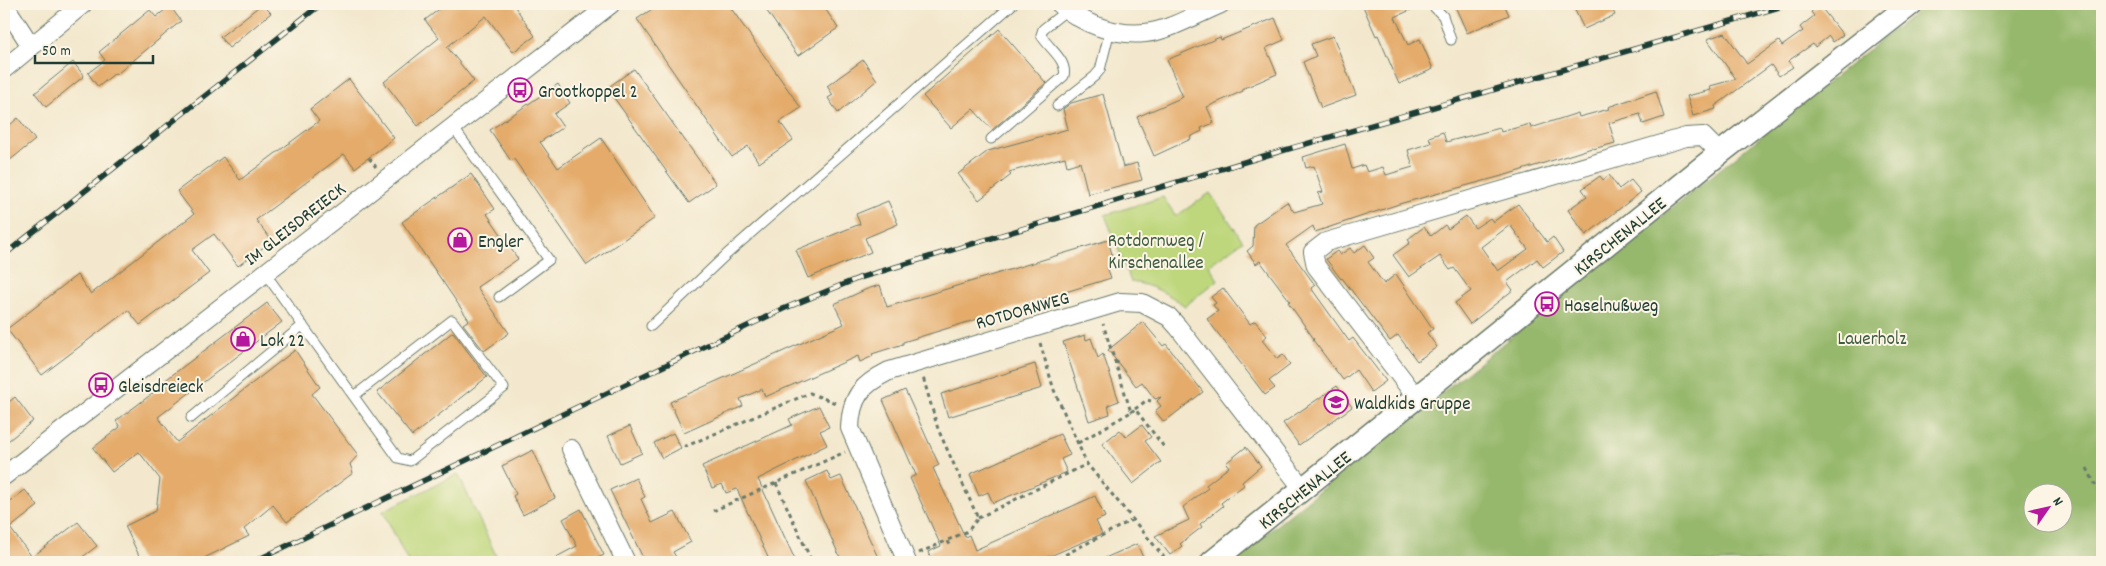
<svg xmlns="http://www.w3.org/2000/svg" width="2106" height="566" font-family="Dekko,sans-serif">
	<style>
		.green { fill: #bed77c; stroke: #6e8a58 }
		.forest { fill: #96b86c; stroke: #5a7a50; fill-rule: evenodd }
		.building { fill: #e4ab6b; fill-rule: evenodd }
		.lines { fill: none; stroke-linecap: round; stroke-linejoin: round }
		.service-casing { stroke: #69796a; stroke-width: 11 }
		.minor-casing { stroke: #69796a; stroke-width: 20 }
		.tertiary-casing { stroke: #69796a; stroke-width: 25 }
		.path { stroke: #69796a; stroke-width: 3; stroke-dasharray: 4 4; stroke-linecap: butt }
		.service { stroke: #fff; stroke-width: 9 }
		.minor { stroke: #fff; stroke-width: 18 }
		.tertiary { stroke: #fff; stroke-width: 22 }
		.rail-casing { stroke: #1f3d34; stroke-width: 5.5 }
		.rail { stroke: #fcf5e5; stroke-width: 4; stroke-dasharray: 11; stroke-linecap: butt }
		.labels { text-anchor: middle; stroke-width: 4; stroke-linejoin: round; paint-order: stroke }
		.poi-label { font-size: 19px; fill: #1f3d34; stroke: #fcf5e5; text-anchor: start }
		.street-label { font-size: 19px; fill: #1f3d34; stroke: #fcf5e5 }
		.park-label { font-size: 19px; fill: #3f5c42; stroke: #fcf5e5 }
	</style>
	<rect width="100%" height="100%" fill="#fcf5e5"/>
	<filter id="ink" filterUnits="userSpaceOnUse"><feTurbulence type="fractalNoise" baseFrequency=".02" numOctaves="2"/><feDisplacementMap in="SourceGraphic" scale="10" xChannelSelector="R" yChannelSelector="G"/><feConvolveMatrix kernelMatrix="1 2 1 2 8 2 1 2 1" color-interpolation-filters="sRGB"/></filter>
	<filter id="wash" filterUnits="userSpaceOnUse"><feTurbulence type="fractalNoise" baseFrequency=".0096" numOctaves="4" result="noise"/><feDisplacementMap in="SourceGraphic" scale="20" xChannelSelector="R" yChannelSelector="G"/><feGaussianBlur stdDeviation="1.12" result="paint"/><feColorMatrix in="noise" values="0 0 0 0 0 0 0 0 0 0 0 0 0 0 0 0 0 1.4 0 .05"/><feComposite in="paint" operator="in"/></filter>
	<g filter="url(#wash)">
		<rect width="100%" height="100%" fill="#f3e8cd"/>
		<path class="green" d="M1210,193L1243,241L1209,265L1218,280L1185,306C1168,294 1153,285 1131,282L1105,215L1163,197L1176,216Z
			M458,474L499,562H408L383,511Z"/>
		<path class="forest" d="M1926,4H2102V562H1231ZM2034,494H2064V524H2034Z"/>
		<g id="blocks">
			<path class="building" d="M262,4L271,13L229,48L220,37Z
				M446,4H513L535,36L513,52L486,16L447,47L474,81L418,126L384,82L439,38L425,20Z
				M660,4H728L801,108L780,122L793,140L759,163L748,146L732,157L637,19Z
				M762,4H822L838,28L798,56Z
				M1362,4H1424L1395,17L1408,45L1420,39L1433,69L1399,84L1378,35L1376,36Z
				M1454,4H1504L1509,15L1467,33Z
				M1572,4H1610L1615,15L1584,29Z
				M1819,5L1843,35L1833,42L1829,36L1815,47L1813,44L1788,61L1793,67L1779,76L1771,65L1715,106L1716,109L1693,116L1687,96L1711,90L1710,86L1736,79L1707,39L1725,33L1747,64L1779,41L1782,46L1803,31L1800,27L1814,16L1811,12Z
				M170,6L181,21L117,74L115,73L98,87L88,73L105,60L99,52L150,10L156,17Z
				M1275,18L1284,40L1266,48L1277,74L1242,89L1243,91L1207,107L1214,123L1201,128L1202,131L1190,137L1191,139L1154,156L1137,117L1183,97L1167,60L1220,37L1221,40Z
				M999,29L1046,83L992,130L973,109L951,128L923,96Z
				M1333,36L1356,95L1321,108L1303,62L1316,56L1311,44Z
				M863,60L877,80L838,113L828,98L833,95L827,86Z
				M73,62L84,76L46,107L35,93Z
				M634,69L716,184L689,203L607,88Z
				M349,79L394,138L355,168L344,154L256,220L272,241L238,266L214,234L192,250L209,273L140,325L128,310L42,375L7,329L77,275L91,294L194,214L177,191L223,157L240,180L319,121L310,109Z
				M558,84L570,103L554,114L563,127L540,142L558,168L601,138L655,218L587,265L514,159L511,161L490,130Z
				M1656,91L1664,117L1643,124L1640,114L1609,123L1615,143L1593,149L1592,148L1509,174L1399,204L1315,232L1313,226L1286,245L1315,285L1311,288L1349,341L1353,338L1386,381L1371,392L1356,370L1343,380L1313,340L1314,339L1288,302L1290,301L1260,261L1256,264L1247,251L1253,246L1254,225L1287,202L1294,212L1322,204L1318,193L1323,192L1314,166L1306,168L1303,157L1345,144L1352,169L1364,165L1367,172L1383,167L1386,175L1413,167L1408,150L1431,143L1429,137L1443,132L1446,142L1500,128L1501,132L1530,124L1531,128L1578,113L1579,117L1609,109L1608,107Z
				M1103,94L1123,167L1137,163L1142,180L1088,194L1080,162L1067,166L1065,157L1009,172L1011,175L979,200L958,174L988,151L1068,129L1063,109L1071,103Z
				M18,118L35,140L4,165V130Z
				M471,174L495,209L487,214L518,259L477,287L509,333L484,351L463,324L469,320L402,222Z
				M1609,175L1619,189L1631,180L1641,192L1586,235L1568,210L1587,196L1582,189L1600,176L1603,180Z
				M888,201L898,224L865,238L871,252L808,278L796,250L860,224L856,214Z
				M1518,204L1547,242L1553,237L1563,252L1543,267L1537,259L1507,282L1513,290L1470,324L1455,303L1471,291L1454,268L1450,270L1440,256L1409,277L1393,255L1410,243L1408,239L1424,227L1431,236L1445,225L1448,229L1466,216L1475,228L1490,218L1493,222ZM1510,225L1528,249L1498,271L1481,247Z
				M1108,240L1115,265L1107,267L1111,278L903,342V344L872,354L873,356L860,362L858,356L765,397L762,389L740,399L743,406L684,433L670,402L844,324L834,304L867,289L880,285L887,307Z
				M1365,245L1374,258L1368,262L1384,284L1396,274L1433,329L1427,333L1437,347L1417,361L1398,335L1390,341L1342,278L1341,279L1326,259L1337,251L1340,255L1350,248L1354,253Z
				M1223,288L1250,324L1255,321L1267,336L1262,340L1277,359L1283,355L1290,365L1269,381L1275,388L1265,395L1207,319L1218,311L1213,305L1216,303L1211,297Z
				M267,303L282,322L158,417L177,442L295,350L320,387L312,394L358,455L350,464L353,473L287,522L273,505L244,529L249,536L196,562H142L125,526L156,511L160,479L139,452L112,472L93,448L120,427L116,421L161,387L159,385Z
				M1143,322L1163,346L1166,344L1203,392L1164,422L1155,411L1161,406L1157,401L1161,397L1155,399L1142,382L1136,386L1108,350Z
				M453,332L487,377L412,436L377,392Z
				M1085,335L1086,340L1091,338L1098,358L1103,354L1119,401L1108,405L1110,414L1089,421L1063,342Z
				M1035,364L1042,388L948,417L941,394Z
				M1337,386L1352,407L1299,445L1283,423Z
				M905,390L939,465L933,468L965,537L969,535L975,550L1095,496L1105,517L1096,521L1102,534L1036,562H932L928,552L941,546L910,478L916,475L883,400Z
				M15,397L33,421L4,444V406Z
				M819,406L829,427L820,431L827,445L758,479L796,562H770L737,489L726,493L722,484L712,488L702,466L792,425L789,419Z
				M1142,425L1151,437L1145,441L1161,462L1133,484L1102,444L1120,430L1126,437Z
				M630,426L642,453L620,463L608,436Z
				M673,433L681,448L662,458L654,443Z
				M1060,434L1070,455L1061,459L1067,472L993,503L988,492L979,496L970,474Z
				M1246,447L1261,466L1242,482L1244,485L1221,503L1223,506L1200,524L1202,527L1180,544L1182,546L1170,555L1155,536L1189,520L1183,507L1208,488L1206,485L1229,467L1226,463Z
				M533,450L555,498L523,515L513,496L516,494L502,466Z
				M827,471L831,480L841,476L880,562H842L806,481Z
				M636,478L645,497L641,499L652,523L675,512L691,542L673,552L679,562H645L610,490Z
				M25,490L38,506L10,528L32,557L78,522L97,546L76,562H4V506Z
				M581,509L604,555L590,562H547L577,546L563,519Z
				M1137,544L1145,562H1096L1121,551Z"/>
		</g>
	</g>
	<g filter="url(#ink)">
		<use href="#blocks" fill-opacity="0" stroke="#69796a" stroke-width="1"/>
		<g class="lines">
			<g class="service-casing">
				<path id="service" d="M1431,4L1443,16L1451,40
					M1057,106L1095,76L1100,70L1110,30
					M453,127L549,260L499,297
					M991,139L1064,76C1068,60 1048,48 1041,35L1043,29L1067,10
					M265,273L398,458L410,461L504,388L452,320L354,396
					M651,326L727,254L1013,4
					M191,418L303,325"/>
			</g>
			<g class="minor-casing">
				<path id="minor" d="M4,4L31,46
					M1060,4C1083,24 1114,36 1145,33C1169,31 1199,13 1221,4
					M4,69L83,4
					M1417,398L1316,266L1313,252L1326,242L1686,137L1703,136L1720,153
					M571,449L626,562
					M4,476L611,4
					M907,562L850,428C851,397 861,385 889,371L1120,302L1142,303L1169,317L1178,327L1303,489"/>
			</g>
			<g class="tertiary-casing">
				<path id="tertiary" d="M1212,562L1720,153L1911,4"/>
			</g>
			<path class="path" d="M369,158L376,167
				M1040,343L1054,390L1087,464L1168,562
				M1115,361L1121,365
				M1135,409L1147,400L1151,401
				M1131,412L1135,409L1164,447
				M1078,443L1131,412L1103,324
				M684,447L810,393L838,404
				M2087,468L2102,498
				M776,483L812,562
				M713,511L845,452
				M978,518L1087,464
				M948,541L950,545
				M919,553L968,531L978,518L938,429L923,377
				M882,562L890,558
				M1051,562L1132,520"/>
			<use href="#service" class="service"/>
			<use href="#minor" class="minor"/>
			<use href="#tertiary" class="tertiary"/>
			<g class="rail-casing">
				<path id="rail" d="M4,255L321,4
					M253,562L783,309L859,278L1264,156L1790,4"/>
			</g>
			<use href="#rail" class="rail"/>
		</g>
	</g>
	<defs>
		<g id="bus-ring" transform="scale(1.25)"><circle r="9.5" fill="#fcf5e5" stroke="#b5179e" stroke-width="1.5"/><path d="M-5-6H5V4H4V6H2V4H-2V6H-4V4H-5ZM-3.5-4V0h7V-4ZM-3.5 1.2v1.5H-2V1.2ZM2 1.2v1.5H3.5V1.2Z" fill="#b5179e"/></g>
		<g id="shop-ring" transform="scale(1.25)"><circle r="9.5" fill="#fcf5e5" stroke="#b5179e" stroke-width="1.5"/><path d="M-5-2.5h2.3a2.7 3.5 0 0 1 5.4 0H5L5.5 6h-11ZM-1.5-2.5h3a1.5 2.3 0 0 0-3 0Z" fill="#b5179e"/></g>
		<g id="school-ring" transform="scale(1.25)"><circle r="9.5" fill="#fcf5e5" stroke="#b5179e" stroke-width="1.5"/><path d="M0-5L7-2L0 1L-7-2ZM-4 1L0 2.5L4 1V4Q0 6-4 4Z" fill="#b5179e"/></g>
	</defs>
	<g fill-rule="evenodd">
		<use href="#bus-ring" x="520" y="90"/>
		<use href="#shop-ring" x="460" y="240"/>
		<use href="#bus-ring" x="1547" y="304"/>
		<use href="#shop-ring" x="243" y="339"/>
		<use href="#bus-ring" x="101" y="385"/>
		<use href="#school-ring" x="1336" y="402"/>
	</g>
	<g class="labels">
		<g class="poi-label">
			<text x="538" y="97">Grootkoppel 2</text>
			<text x="478" y="247">Engler</text>
			<text x="1564" y="311">Haselnußweg</text>
			<text x="260" y="346">Lok 22</text>
			<text x="118" y="392">Gleisdreieck</text>
			<text x="1354" y="409">Waldkids Gruppe</text>
		</g>
		<g class="street-label">
			<text transform="translate(294 223) rotate(-38)" y="7">IM GLEISDREIECK</text>
			<text transform="translate(1619 235) rotate(-39)" y="7">KIRSCHENALLEE</text>
			<text transform="translate(1022 309) rotate(-16)" y="7">ROTDORNWEG</text>
			<text transform="translate(1304 489) rotate(-39)" y="7">KIRSCHENALLEE</text>
		</g>
		<g class="park-label">
			<text x="1156" y="246">Rotdornweg /<tspan x="1156" dy="22">Kirschenallee</tspan></text>
			<text x="1872" y="344">Lauerholz</text>
		</g>
	</g>
	<rect width="2106" height="566" fill="none" stroke="#fcf5e5" stroke-width="20"/>
	<g transform="translate(2048 508) rotate(56)"><circle r="24" fill="#fcf5e5" stroke="#a4ab9e"/>
	<path d="M0-4L9 19L0 12L-9 19Z" fill="#b5179e"/>
	<text y="-8" font-size="14" font-weight="bold" text-anchor="middle" fill="#1f3d34">N</text>
	</g>
	<path d="M35 55v8h118v-8" fill="none" stroke="#1f3d34" stroke-width="2.5"/>
	<text x="42" y="55" font-size="15" fill="#1f3d34" stroke="#fcf5e5" stroke-width="4" paint-order="stroke">50 m</text>
</svg>
